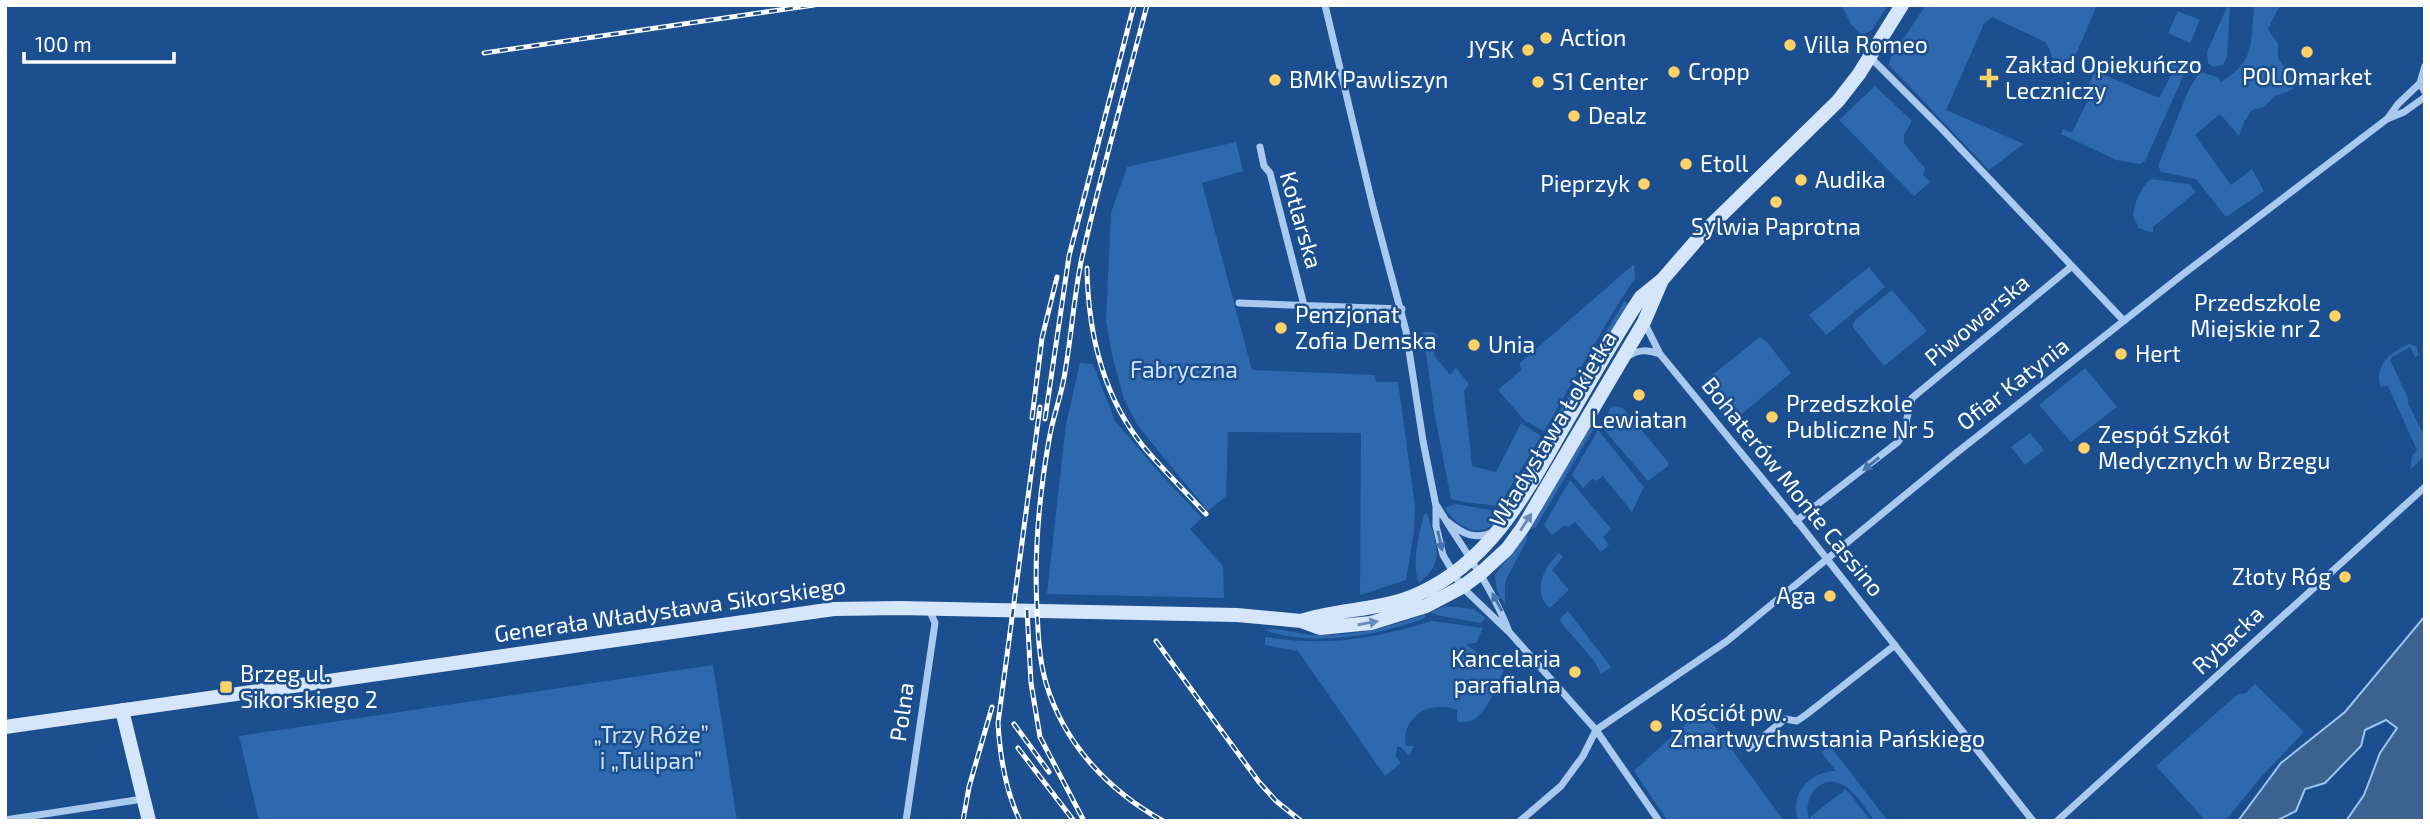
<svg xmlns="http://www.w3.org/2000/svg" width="2430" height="826" font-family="'Exo 2',sans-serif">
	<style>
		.green { fill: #2e69ad }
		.water { fill: #3c6290; stroke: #9cc4f0; stroke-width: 2 }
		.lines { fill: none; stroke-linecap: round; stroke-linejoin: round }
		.street { stroke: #a9c9ee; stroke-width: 7 }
		.secondary { stroke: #d6e6fa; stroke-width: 14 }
		.rail-casing { stroke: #fff; stroke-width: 5 }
		.rail { stroke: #1b4f8f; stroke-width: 2.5; stroke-dasharray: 8; stroke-linecap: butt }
		.oneway { fill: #4674ac }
		.oneway2 { fill: #668bba }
		.poi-dot { fill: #ffd166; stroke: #1b4f8f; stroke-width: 2.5 }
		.labels { text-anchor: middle; stroke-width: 5; stroke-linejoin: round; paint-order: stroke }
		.poi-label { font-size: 23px; fill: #fff; stroke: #1b4f8f; text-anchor: start }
		.street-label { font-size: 23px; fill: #fff; stroke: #1b4f8f }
		.park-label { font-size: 23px; fill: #cfe3fa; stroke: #1b4f8f }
	</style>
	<rect width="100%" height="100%" fill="#1b4f8f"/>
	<path class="green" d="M1841,5H1888L1871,31L1861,35L1851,24Z
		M1926,5H2097L2077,52L2061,71C2051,63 2053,52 2045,42L1992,17L1984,24L1946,110L2024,144L1989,170L1889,65L1891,57Z
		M2230,5L2227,57L2223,65L2213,67L2208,63L2207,52L2227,7Z
		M2245,5H2280L2268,29L2278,44V58L2297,85L2291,90L2275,96L2264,107L2252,110L2244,122L2239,136L2220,114L2195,135L2231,185L2252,169L2264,191L2226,217L2196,179L2161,172L2158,166L2187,94L2199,72L2218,77L2221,82C2256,60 2250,45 2254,8Z
		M2178,11L2200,20L2190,43L2168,33Z
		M2167,61L2186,70L2145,161L2140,164L2116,160L2061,134L2063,129L2072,133L2090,96L2085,92L2095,71L2159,98L2171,75L2163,71Z
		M1875,86L1912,121L1904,135V143L1925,168L1923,175L1930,182L1914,196L1839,120Z
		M1236,142L1243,171L1202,183L1252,370L1375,375L1376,382H1398L1415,506L1414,532L1406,580L1360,595L1361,433L1228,432L1226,496L1208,511L1138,426L1124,399L1113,359L1106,321L1111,213L1127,167Z
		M2151,179L2189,184L2196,192L2153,227V233L2139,228L2133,216C2134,203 2141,187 2151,179Z
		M1634,264L1635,278L1613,312L1544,431L1525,421L1498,390L1521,370L1520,363Z
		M1869,267L1885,287L1826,335L1809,315Z
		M1892,290L1927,331L1884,366L1852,326L1856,319Z
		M1624,301L1629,304L1507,511L1503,507Z
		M1423,332H1433L1438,336L1434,355L1450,375L1456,368L1469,384L1464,391L1472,466L1496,472L1521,423L1541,436L1499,506L1464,502L1451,499L1435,417Z
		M1760,337L1767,342L1791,373L1731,423L1701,384Z
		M2410,344L2417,347L2419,355L2415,357L2410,347L2392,357L2390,360L2408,398V403L2425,437V455L2410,470L2412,456L2417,450L2388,386L2381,387C2372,367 2393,350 2410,344Z
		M1080,363L1093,364L1115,421L1158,471L1202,518L1190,529L1223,566L1224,598L1047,594L1066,424Z
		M2085,368L2117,407L2071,442L2039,405Z
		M1614,406L1623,408L1668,462V466L1648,481L1601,426L1611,407Z
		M1593,420L1597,423L1536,527L1530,530Z
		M1598,430L1644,487L1632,512L1603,476L1596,481L1593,478L1583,488L1572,475Z
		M2030,433L2044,450L2025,465L2011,447Z
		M1570,480L1611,529L1603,537L1609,545L1601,552L1575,522L1568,527L1565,525L1552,535L1544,525Z
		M1455,504L1496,511L1502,515C1484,541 1459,531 1445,508Z
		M1427,513C1435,541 1447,562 1419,583C1411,567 1419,532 1424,515Z
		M1525,534H1527V539L1505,582V604L1497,591L1495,575Z
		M1559,553L1563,557L1552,570L1569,590L1550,608C1531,591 1544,568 1559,553Z
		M1445,606L1473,609L1486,618L1480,623L1436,615L1431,612Z
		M1568,611L1611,667L1601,674L1595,662L1559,620Z
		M1425,614L1426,617L1423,619C1374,636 1314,647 1264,630C1279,627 1297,634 1313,635C1353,636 1388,628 1425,614Z
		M1432,621L1483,628L1476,643L1466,644L1493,666L1504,670C1494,689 1483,730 1457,721V710C1433,699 1400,716 1406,746H1414L1409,756L1401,747H1397L1396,757L1401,763L1385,776L1298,651L1265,645V637C1327,647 1373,639 1432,621Z
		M713,665L737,821H259L239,736Z
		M2255,684L2304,732L2260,778L2225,821H2206L2156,766L2238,694L2246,693Z
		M1702,709L1784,821H1668L1634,771Z
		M1830,746L1888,821H1875C1866,810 1857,793 1845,786C1822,771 1800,798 1810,821H1798C1790,794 1808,772 1836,771L1821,752Z
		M1846,789L1871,821H1813L1810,817Z"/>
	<path class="water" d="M2425,616V821H2346L2364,795L2380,753L2397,728L2386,720L2365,730L2361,746L2325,783L2305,789L2296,811L2276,821H2238L2281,763L2345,712Z"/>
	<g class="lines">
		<path class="street" d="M1325,5L1373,207L1406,331L1423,441L1436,506V526L1443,555L1462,587L1510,633L1596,730L1659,821
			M1870,57L1942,129L2124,321
			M2425,66L2420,83L2425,92
			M2388,118L2398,104L2420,83
			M1260,147L1264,166L1270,173L1304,305
			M1239,303L1402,309
			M1644,322L1660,354L1801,526L2033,821
			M1628,356C1640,349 1647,350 1660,354
			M1437,506C1462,548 1492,586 1509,632
			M1796,521L1898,442L1903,434L1912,398L2072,266
			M1448,522C1462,533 1473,540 1491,533
			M1596,730L1727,641L1955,454L2182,275L2387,119L2404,112L2425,97
			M1749,748L1785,719L1797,721L1807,714L1895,645
			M5,820L143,799
			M906,821L935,623L929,609
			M1520,821L1561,786L1583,756L1596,730
			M2057,821L2425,487"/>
		<path class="secondary" d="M1301,621C1340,608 1382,611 1420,593C1492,560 1527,491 1564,426C1589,383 1613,339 1641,297L1662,280L1702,234L1838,101L1859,74L1902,5
			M122,710L149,821
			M5,727L834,609L900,608L1237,615L1301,621L1320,628L1371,623L1426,606L1462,587L1481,573L1507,549L1523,527L1644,322L1662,280"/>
		<g class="rail-casing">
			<path id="rail" d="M1147,5C1125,91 1100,176 1081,262C1073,302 1071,343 1063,383C1059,402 1052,421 1049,440C1039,496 1034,553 1037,609C1038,633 1039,659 1046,683C1064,744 1108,790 1163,821
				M484,53L814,5
				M1087,268C1088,331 1102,395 1143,446C1162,469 1185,491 1206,514
				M1032,418L1042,338L1057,277
				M1045,419L1069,256L1134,5
				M1027,610L1031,683L1040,737L1084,821
				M1156,641L1259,782L1276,801L1301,821
				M1014,724L1049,772
				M1018,748L1074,821
				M963,821L969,787L992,707
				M1020,821C1005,790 1000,757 998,723L1040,407"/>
		</g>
		<use href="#rail" class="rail"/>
	</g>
	<defs><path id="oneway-solid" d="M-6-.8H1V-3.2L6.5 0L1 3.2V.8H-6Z" transform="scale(1.75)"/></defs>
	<g class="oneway">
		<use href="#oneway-solid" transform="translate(1871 464) rotate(141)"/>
		<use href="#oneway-solid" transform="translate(1440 541) rotate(77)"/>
		<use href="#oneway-solid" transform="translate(1497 602) rotate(-118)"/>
	</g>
	<g class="oneway2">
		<use href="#oneway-solid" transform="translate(1526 522) rotate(-57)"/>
		<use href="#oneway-solid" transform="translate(1368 623) rotate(-10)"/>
	</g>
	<g class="poi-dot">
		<circle cx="1546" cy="38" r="7"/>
		<circle cx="1790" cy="45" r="7"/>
		<circle cx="1528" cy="50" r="7"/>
		<circle cx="2307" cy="52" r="7"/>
		<circle cx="1674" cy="72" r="7"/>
		<path d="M1985.5 67.5h7v7h7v7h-7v7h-7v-7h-7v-7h7z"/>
		<circle cx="1275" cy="80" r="7"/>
		<circle cx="1538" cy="82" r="7"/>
		<circle cx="1574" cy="116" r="7"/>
		<circle cx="1686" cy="164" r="7"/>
		<circle cx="1801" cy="180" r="7"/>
		<circle cx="1644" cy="184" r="7"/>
		<circle cx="1776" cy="202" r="7"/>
		<circle cx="2335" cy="316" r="7"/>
		<circle cx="1281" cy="328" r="7"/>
		<circle cx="1474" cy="345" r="7"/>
		<circle cx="2121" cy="354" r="7"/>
		<circle cx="1639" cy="395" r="7"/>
		<circle cx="1772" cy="417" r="7"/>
		<circle cx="2084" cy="448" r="7"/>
		<circle cx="2345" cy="577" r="7"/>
		<circle cx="1830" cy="596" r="7"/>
		<circle cx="1575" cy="672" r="7"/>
		<rect x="219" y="680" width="14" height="14" rx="3.5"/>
		<circle cx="1656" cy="726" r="7"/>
	</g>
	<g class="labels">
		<g class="poi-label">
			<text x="1560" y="46">Action</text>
			<text x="1804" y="53">Villa Romeo</text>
			<text x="1514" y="58" text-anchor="end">JYSK</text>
			<text x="2005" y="73">Zakład Opiekuńczo<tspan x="2005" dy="26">Leczniczy</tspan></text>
			<text x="1688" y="80">Cropp</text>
			<text x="2307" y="85" text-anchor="middle">POLOmarket</text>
			<text x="1289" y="88">BMK Pawliszyn</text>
			<text x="1552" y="90">S1 Center</text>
			<text x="1588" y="124">Dealz</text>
			<text x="1700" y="172">Etoll</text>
			<text x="1815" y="188">Audika</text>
			<text x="1630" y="192" text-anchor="end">Pieprzyk</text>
			<text x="1776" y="235" text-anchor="middle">Sylwia Paprotna</text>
			<text x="2321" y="311" text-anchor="end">Przedszkole<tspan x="2321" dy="26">Miejskie nr 2</tspan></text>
			<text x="1295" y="323">Penzjonat<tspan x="1295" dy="26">Zofia Demska</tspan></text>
			<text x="1488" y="353">Unia</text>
			<text x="2135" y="362">Hert</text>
			<text x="1786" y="412">Przedszkole<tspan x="1786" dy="26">Publiczne Nr 5</tspan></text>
			<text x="1639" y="428" text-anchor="middle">Lewiatan</text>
			<text x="2098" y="443">Zespół Szkół<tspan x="2098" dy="26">Medycznych w Brzegu</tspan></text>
			<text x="2331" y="585" text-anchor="end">Złoty Róg</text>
			<text x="1816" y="604" text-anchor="end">Aga</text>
			<text x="1561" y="667" text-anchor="end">Kancelaria<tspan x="1561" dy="26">parafialna</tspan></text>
			<text x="240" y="682">Brzeg ul.<tspan x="240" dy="26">Sikorskiego 2</tspan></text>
			<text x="1670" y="721">Kościół pw.<tspan x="1670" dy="26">Zmartwychwstania Pańskiego</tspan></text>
		</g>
		<g class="street-label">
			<text transform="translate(1301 220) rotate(74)" y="8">Kotlarska</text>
			<text transform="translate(1977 320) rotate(-40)" y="8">Piwowarska</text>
			<text transform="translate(2013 384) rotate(-38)" y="8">Ofiar Katynia</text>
			<text transform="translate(1553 429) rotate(-59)" y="8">Władysława Łokietka</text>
			<text transform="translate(1793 487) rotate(51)" y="8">Bohaterów Monte Cassino</text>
			<text transform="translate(670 610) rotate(-8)" y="8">Generała Władysława Sikorskiego</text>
			<text transform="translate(2228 640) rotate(-43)" y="8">Rybacka</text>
			<text transform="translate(902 712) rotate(-82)" y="8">Polna</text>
		</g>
		<g class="park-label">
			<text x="1184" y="378">Fabryczna</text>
			<text x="651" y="743">„Trzy Róże”<tspan x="651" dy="26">i „Tulipan”</tspan></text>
		</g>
	</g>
	<rect width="2430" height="826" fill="none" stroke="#ffffff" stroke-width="14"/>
	<path d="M24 52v10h150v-10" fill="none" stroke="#ffffff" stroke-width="3.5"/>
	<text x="35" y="52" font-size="21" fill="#ffffff" stroke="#1b4f8f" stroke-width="5" paint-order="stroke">100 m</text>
</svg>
